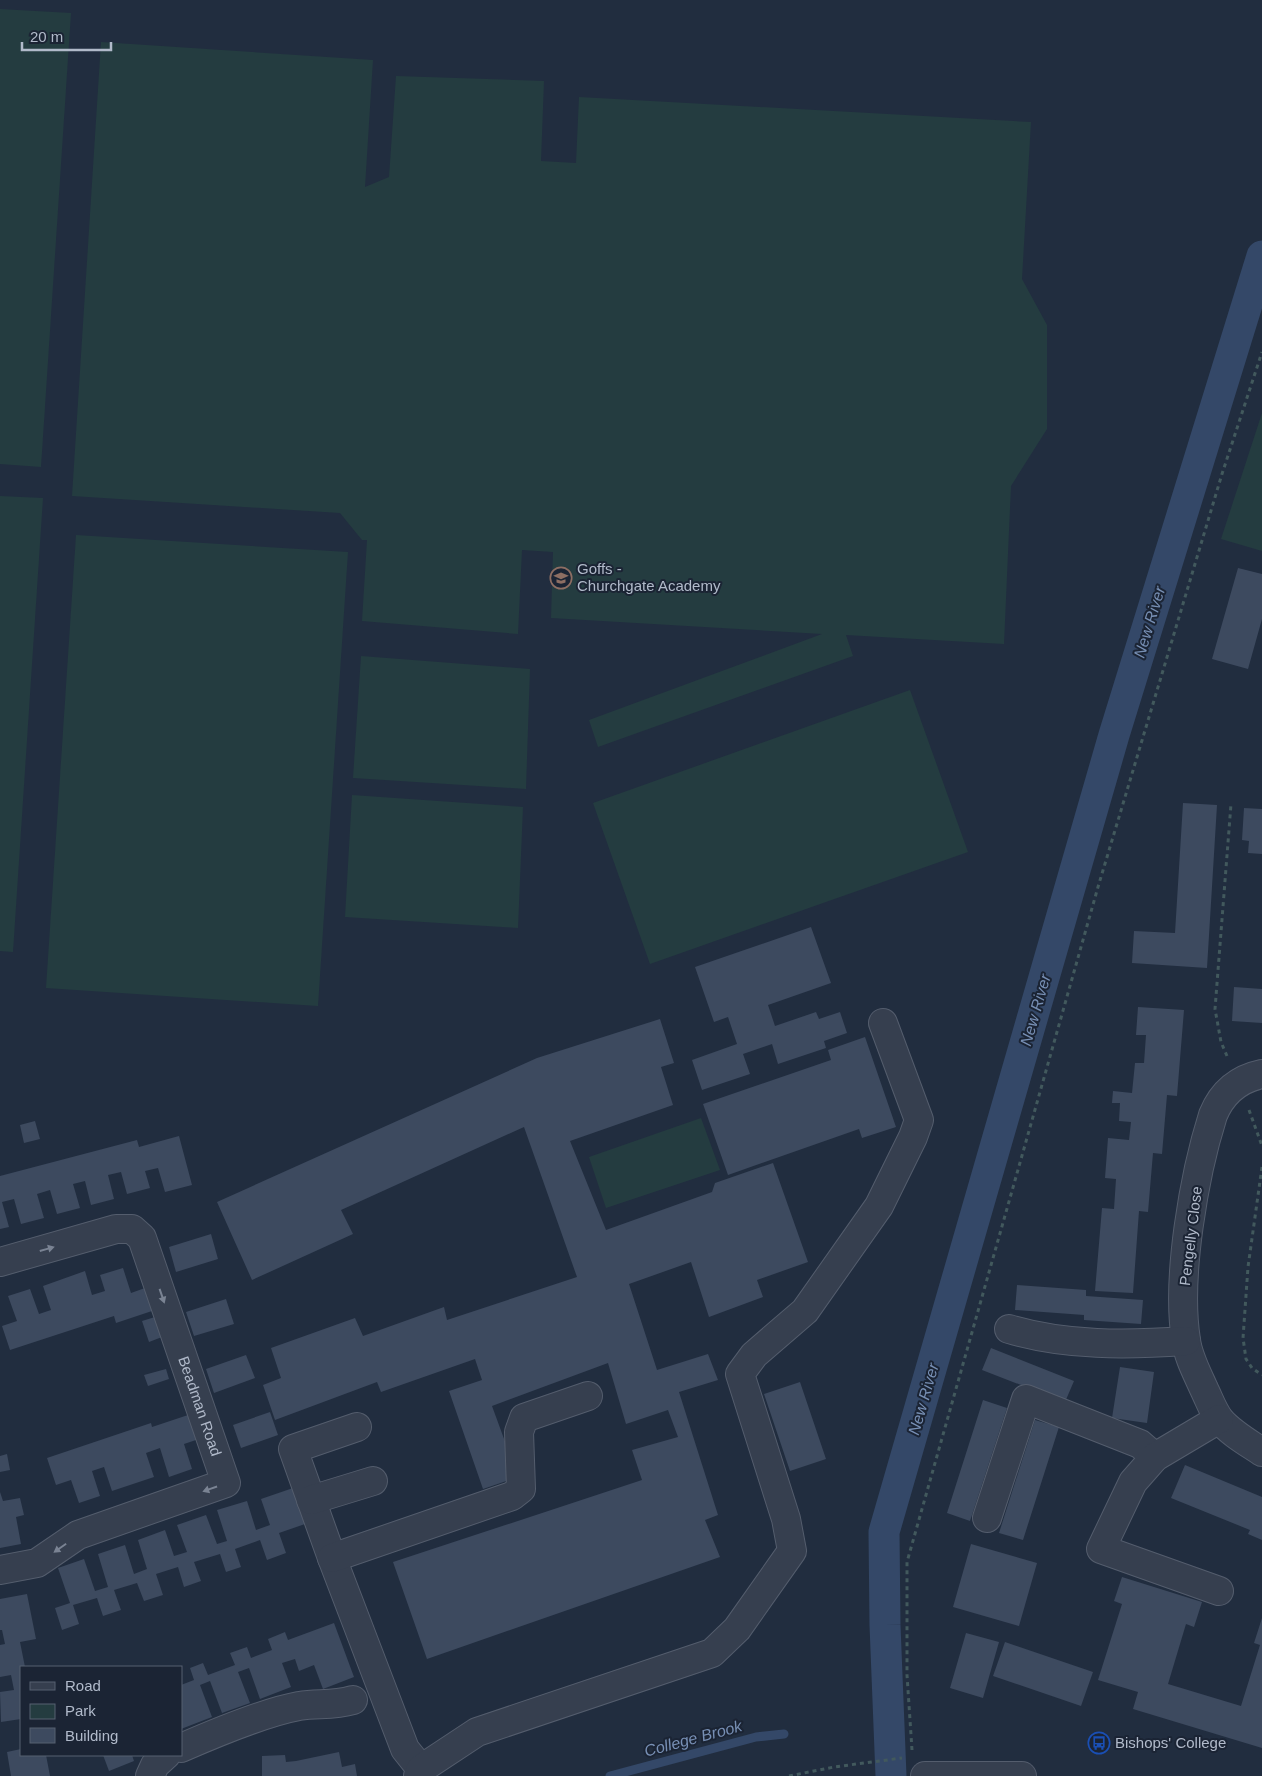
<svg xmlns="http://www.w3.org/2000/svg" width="1262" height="1776" font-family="Helvetica,sans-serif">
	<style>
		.green { fill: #243c40 }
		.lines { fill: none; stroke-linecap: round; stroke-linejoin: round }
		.stream { stroke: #344868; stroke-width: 9 }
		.canal { stroke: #344868; stroke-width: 31 }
		.building { fill: #3d4a5f }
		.minor-casing { stroke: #545d6d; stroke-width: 30 }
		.path { stroke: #42595d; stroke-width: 3; stroke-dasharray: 4 4; stroke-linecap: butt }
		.minor { stroke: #363f4f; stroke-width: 28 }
		.oneway { fill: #7a8393 }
		.labels { text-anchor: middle; stroke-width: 4; stroke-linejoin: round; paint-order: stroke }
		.poi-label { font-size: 15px; fill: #b1baca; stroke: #1b2434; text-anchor: start }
		.street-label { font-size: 15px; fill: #b1baca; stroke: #1b2434 }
		.water-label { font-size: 16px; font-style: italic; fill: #778fb4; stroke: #1b2434 }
	</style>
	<rect width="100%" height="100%" fill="#212d3f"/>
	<path class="green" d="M0,9L71,13L41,467L0,464Z
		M101,42L373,60L365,187L389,177L396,76L544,81L541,161L576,163L579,97L1031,122L1022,279L1047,325V429L1011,486L1004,644L846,635L853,656L598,747L589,720L822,634L551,618L553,552L522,550L518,634L362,621L367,540H362L340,513L72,496Z
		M1262,413V551L1221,539Z
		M0,496L43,498L13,952L0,951Z
		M76,535L348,552L318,1006L46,988Z
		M361,656L530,669L526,789L353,778Z
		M910,690L968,852L650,964L593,803Z
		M352,795L523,807L518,928L345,917Z
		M701,1118L720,1170L606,1208L589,1157Z"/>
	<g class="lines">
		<path class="stream" d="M610,1776L756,1737L784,1734"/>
		<path class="canal" d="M891,1776L885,1625L884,1532L1114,735L1262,256"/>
	</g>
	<path class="building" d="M1238,568L1262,574V619L1248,669L1212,659Z
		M1183,803L1217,805L1207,968L1132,963L1134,931L1175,933Z
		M1244,808L1262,809V854L1248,853L1249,841L1242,840Z
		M811,927L831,983L768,1005L775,1026L816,1012L819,1019L840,1012L847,1033L824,1041L826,1048L778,1064L772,1044L743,1054L750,1074L702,1090L692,1060L737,1044L728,1017L714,1022L695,967Z
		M1234,987L1262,989V1023L1232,1021Z
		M1138,1007L1184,1010L1177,1096L1167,1095L1162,1154L1153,1153L1148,1212L1139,1211L1133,1293L1095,1291L1102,1208L1114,1209L1116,1179L1105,1178L1108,1138L1129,1140L1131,1122L1119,1121L1120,1103H1112L1113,1091L1132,1093L1135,1063H1144L1146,1035H1136Z
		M660,1019L674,1063L661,1067L673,1105L570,1141L606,1230L712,1192L715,1183L773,1163L808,1262L757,1280L763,1297L709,1317L691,1262L629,1284L657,1370L708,1354L718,1380L679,1392L718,1515L705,1520L720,1557L427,1659L393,1562L642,1480L632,1450L678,1437L668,1410L626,1424L608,1363L492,1406L518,1477L483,1489L449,1391L482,1380L475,1359L381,1392L377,1382L275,1420L263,1385L281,1378L271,1348L355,1318L363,1336L444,1307L447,1320L577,1277L524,1127L341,1210L353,1234L252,1280L217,1202L537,1058Z
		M865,1037L896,1127L862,1138L859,1129L728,1175L703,1104L831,1060L828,1050Z
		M35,1121L40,1139L24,1143L20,1125Z
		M179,1136L192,1185L165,1192L158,1168L145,1171L150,1188L127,1194L121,1172L108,1175L114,1199L91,1205L85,1181L73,1184L80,1208L57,1214L50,1190L37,1194L44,1218L21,1224L14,1199L2,1202L9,1227L0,1229V1176L137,1140L139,1147Z
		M211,1234L218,1259L176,1272L169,1247Z
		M123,1268L131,1293L145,1288L152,1311L116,1323L114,1316L10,1350L2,1326L17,1321L8,1296L30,1289L39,1314L51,1310L43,1286L85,1271L92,1295L105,1291L100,1275Z
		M1017,1285L1086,1290V1296L1143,1300L1141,1324L1084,1320V1315L1015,1310Z
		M226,1299L234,1324L194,1336L186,1312Z
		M155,1317L162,1337L149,1342L142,1321Z
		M991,1348L1074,1381L1065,1402L982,1370Z
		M246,1355L255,1378L214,1393L206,1369Z
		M1120,1367L1154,1372L1147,1423L1112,1418Z
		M166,1369L169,1379L148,1386L144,1375Z
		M800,1382L826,1459L790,1471L764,1394Z
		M983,1400L1007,1408L970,1521L947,1513Z
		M270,1412L278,1435L241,1448L233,1425Z
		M191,1414L199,1439L184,1444L192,1469L169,1477L160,1448L146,1453L154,1477L112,1491L104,1467L92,1471L100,1496L79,1503L71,1480L56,1485L47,1458L151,1423L152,1427Z
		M1035,1420L1059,1427L1023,1540L999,1533Z
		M7,1454L10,1470L0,1472V1456Z
		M1185,1465L1262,1497V1540L1248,1534L1250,1530L1171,1498Z
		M293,1488L305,1524L279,1533L286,1553L267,1560L260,1540L235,1549L241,1567L226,1572L220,1554L194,1562L201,1581L184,1587L178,1567L156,1574L163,1595L144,1601L137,1583L114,1590L121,1610L103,1616L97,1598L73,1605L79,1624L62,1630L55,1608L70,1603L58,1568L84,1559L95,1591L108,1587L98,1554L125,1545L134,1574L147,1569L138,1540L165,1530L174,1556L187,1552L177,1525L206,1515L217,1544L227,1541L217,1510L247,1501L256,1530L270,1525L261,1499Z
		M0,1492L3,1501L20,1498L24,1515L16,1517L21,1544L0,1548Z
		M971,1544L1037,1563L1019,1626L953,1607Z
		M1122,1577L1202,1602L1194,1627L1186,1624L1168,1684L1241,1706L1260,1645L1254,1643L1262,1618V1748L1133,1709L1138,1692L1098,1680L1122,1604L1114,1601Z
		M27,1594L36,1639L20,1642L25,1667H21V1719L1,1722L0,1692L14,1690L11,1675L0,1677V1645L5,1644L2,1630H0V1599Z
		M334,1623L354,1677L323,1689L314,1665L299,1671L295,1659L282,1663L291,1687L260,1699L249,1668L238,1672L250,1703L222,1713L210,1681L200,1685L212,1717L181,1729V1685L194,1680L190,1668L203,1663L208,1675L235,1665L230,1653L247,1647L251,1658L272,1650L268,1639L285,1632L288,1640Z
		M966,1633L999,1642L983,1698L950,1688Z
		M1005,1642L1093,1672L1081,1706L993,1676Z
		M21,1749V1755H46L50,1776H11L7,1752Z
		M339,1752L342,1767L355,1764L357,1776H262V1756L285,1755L286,1762L296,1761Z
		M103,1755H132L134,1761L109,1771Z"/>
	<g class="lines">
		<g class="minor-casing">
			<g id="minor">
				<path d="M1262,1074C1238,1079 1222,1093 1213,1115C1194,1175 1176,1278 1186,1340C1188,1357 1197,1373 1204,1389C1209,1399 1213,1411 1220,1420C1231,1433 1247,1442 1262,1452"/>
				<path id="s1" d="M0,1262L116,1229H132L142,1238L226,1483L78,1535L37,1563L0,1570"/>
				<path d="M1009,1329C1066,1346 1127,1345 1186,1341"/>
				<path d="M357,1427L293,1449L332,1558L405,1749L421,1769"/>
				<path d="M311,1500L373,1481"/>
				<path d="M987,1518L1026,1399L1140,1444L1155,1457"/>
				<path d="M332,1558L512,1496L521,1489L519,1432L524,1418L588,1396"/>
				<path d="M1219,1591L1101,1549L1133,1482L1155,1457L1219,1419"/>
				<path d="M181,1748C213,1734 266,1712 299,1706C319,1703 332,1706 353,1700"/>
				<path d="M150,1776L155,1765L166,1755"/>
				<path d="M418,1776L421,1769L477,1732L712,1653L737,1629L792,1551L786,1519L740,1374L754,1355L805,1311L879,1206L913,1137L919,1120L883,1023"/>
				<path d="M925,1776H1022"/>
			</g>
		</g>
		<path class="path" d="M1227,1056L1221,1042L1215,1009L1231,804
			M1249,1110L1262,1146
			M1262,1167L1248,1267L1243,1338L1246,1359L1252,1368L1262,1375
			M912,1750L907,1675V1562L1098,887L1222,474L1262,352
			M789,1776L834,1767L902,1758"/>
		<use href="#minor" class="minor"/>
	</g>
	<defs><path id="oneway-solid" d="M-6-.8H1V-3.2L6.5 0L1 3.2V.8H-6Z" transform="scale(1.25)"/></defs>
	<g class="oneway">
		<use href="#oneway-solid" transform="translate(47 1249) rotate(-16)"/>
		<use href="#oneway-solid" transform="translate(162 1296) rotate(71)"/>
		<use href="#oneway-solid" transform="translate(210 1489) rotate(161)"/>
		<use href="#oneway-solid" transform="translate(60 1548) rotate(145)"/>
	</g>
	<defs>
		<g id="school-ring" transform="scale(1.125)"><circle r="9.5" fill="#1b2434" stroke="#8d6e63" stroke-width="1.5"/><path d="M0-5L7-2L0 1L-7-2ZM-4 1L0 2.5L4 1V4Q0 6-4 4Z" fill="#8d6e63"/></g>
		<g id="bus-ring" transform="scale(1.125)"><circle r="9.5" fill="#1b2434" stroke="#1a4fb4" stroke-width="1.5"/><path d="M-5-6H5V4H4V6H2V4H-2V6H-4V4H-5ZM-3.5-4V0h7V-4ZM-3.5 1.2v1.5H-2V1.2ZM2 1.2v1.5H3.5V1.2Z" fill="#1a4fb4"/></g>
	</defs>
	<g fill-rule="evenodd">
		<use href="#school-ring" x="561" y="578"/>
		<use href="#bus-ring" x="1099" y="1743"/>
	</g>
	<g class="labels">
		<g class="poi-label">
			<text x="577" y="574">Goffs -<tspan x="577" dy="17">Churchgate Academy</tspan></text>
			<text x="1115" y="1748">Bishops' College</text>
		</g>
		<g class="street-label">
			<text transform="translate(1191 1236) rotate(-83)" y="5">Pengelly Close</text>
			<text dy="5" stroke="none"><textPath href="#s1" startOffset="328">Beadman Road</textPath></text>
		</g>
		<g class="water-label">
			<text transform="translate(1149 622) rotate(-73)" y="6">New River</text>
			<text transform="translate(1035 1010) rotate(-74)" y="6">New River</text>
			<text transform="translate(923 1399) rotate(-74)" y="6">New River</text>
			<text transform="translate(693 1738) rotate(-15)" y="6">College Brook</text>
		</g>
	</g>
	<rect x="20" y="1666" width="162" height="90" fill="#1b2434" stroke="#576070"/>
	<rect x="30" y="1682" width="25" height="8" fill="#363f4f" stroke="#576070"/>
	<text x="65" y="1691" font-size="15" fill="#b1baca">Road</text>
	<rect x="30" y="1704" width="25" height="15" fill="#243c40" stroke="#576070"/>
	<text x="65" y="1716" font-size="15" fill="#b1baca">Park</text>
	<rect x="30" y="1728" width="25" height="15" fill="#3d4a5f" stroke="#576070"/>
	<text x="65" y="1741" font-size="15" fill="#b1baca">Building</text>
	<path d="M22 42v8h89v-8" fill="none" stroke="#b1baca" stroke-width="2.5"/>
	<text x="30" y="42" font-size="15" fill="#b1baca" stroke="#1b2434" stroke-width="4" paint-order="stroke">20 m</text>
</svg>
